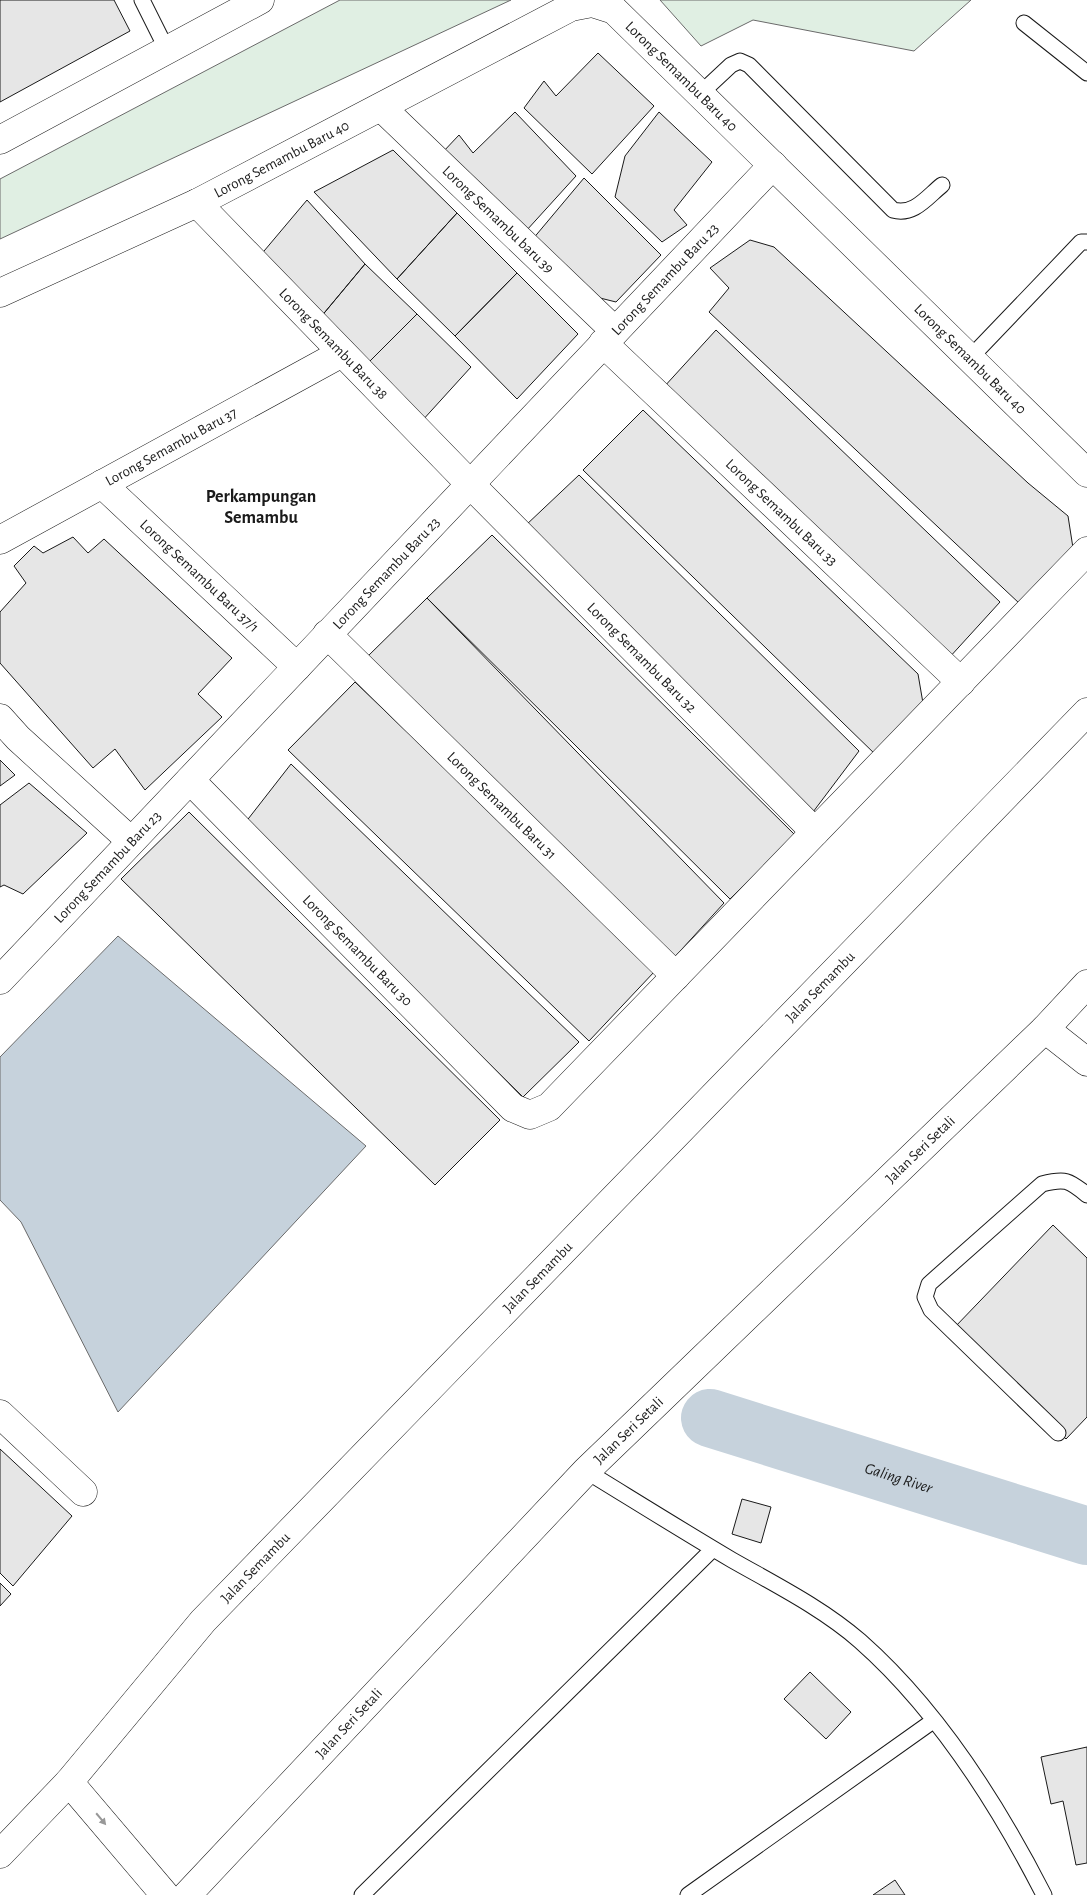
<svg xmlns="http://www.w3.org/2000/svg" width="1087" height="1895" font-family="'Alegreya Sans',sans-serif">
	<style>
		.green { fill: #e0efe3; stroke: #6a6a6a }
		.water { fill: #c6d2dc; stroke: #6a6a6a }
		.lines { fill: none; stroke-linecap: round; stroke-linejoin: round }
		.river { stroke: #c6d2dc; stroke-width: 58 }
		.building { fill: #e6e6e6; stroke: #1a1a1a }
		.service-casing { stroke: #1a1a1a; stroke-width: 17 }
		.minor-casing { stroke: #1a1a1a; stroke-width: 29 }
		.tertiary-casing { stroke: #1a1a1a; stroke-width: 29 }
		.secondary-casing { stroke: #1a1a1a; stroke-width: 29 }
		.service { stroke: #fff; stroke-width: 15 }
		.minor { stroke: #fff; stroke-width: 28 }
		.tertiary { stroke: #fff; stroke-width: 28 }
		.secondary { stroke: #fff; stroke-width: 28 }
		.oneway { fill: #989898 }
		.labels { text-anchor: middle; stroke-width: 4; stroke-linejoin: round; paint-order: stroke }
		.street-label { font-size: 15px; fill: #1a1a1a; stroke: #fff }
		.water-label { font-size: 16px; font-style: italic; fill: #1a1a1a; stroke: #fff }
		.quarter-label { font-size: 18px; font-weight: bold; fill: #1a1a1a; stroke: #fff }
	</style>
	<rect width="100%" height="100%" fill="#fff"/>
	<path class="green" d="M340,0H511L0,239V179Z
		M660,0H971L914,51L753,20L701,46Z"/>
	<path class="water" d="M118,936L366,1146L118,1412L21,1222L0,1200V1057Z"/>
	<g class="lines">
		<path class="river" id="s1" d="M710,1418L1087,1536"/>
	</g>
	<path class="building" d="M0,0H114L130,31L0,102Z
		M598,53L654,106L592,174L524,108L544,81L556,96Z
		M515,112L576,176L526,231L442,153L459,135L473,153Z
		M659,112L712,162L674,210L687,225L662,242L615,197L625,156Z
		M393,150L457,213L397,279L314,192Z
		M584,178L661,255L616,302L588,295L532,240Z
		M307,200L365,264L320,318L259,257Z
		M457,213L517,273L455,336L397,279Z
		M750,240L774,247L1028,483L1068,516L1073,548L1020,604L709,312L729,288L710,268Z
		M365,264L417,314L367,364L320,318Z
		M517,273L578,334L517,399L455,336Z
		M417,314L471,367L421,422L367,364Z
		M716,330L1000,602L948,659L663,388Z
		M643,410L918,674L924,709L878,757L583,470Z
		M579,475L859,751L810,816L525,526Z
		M492,535L795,835L730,899L427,598Z
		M73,537L88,553L104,539L232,658L198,694L222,717L145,790L115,749L93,768L0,663V612L26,583L14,566L34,546L43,553Z
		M427,598L724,903L672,960L365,659Z
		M355,682L655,971L589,1041L288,750Z
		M0,760L15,775L0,786Z
		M291,764L579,1042L523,1097L245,823Z
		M29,783L87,833L23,894L4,885L0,887V805Z
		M189,812L500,1120L435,1185L121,879Z
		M1053,1225L1087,1258V1417L1066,1439L954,1328Z
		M0,1449L72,1516L13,1586L0,1573Z
		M742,1499L771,1507L761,1543L732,1534Z
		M0,1583L11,1594L0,1606Z
		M810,1672L851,1712L826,1739L784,1699Z
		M1087,1747V1863L1076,1865L1063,1801L1051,1804L1041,1757Z
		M895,1880L905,1895H873Z"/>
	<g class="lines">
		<g class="service-casing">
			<path id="service" d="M142,0L167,50
				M1024,23L1087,73
				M701,93L731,65L740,61L749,65L893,210C914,216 927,197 942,185
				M970,358L1081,242H1087
				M1058,1433L931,1310L925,1297L929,1284L1042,1184C1065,1178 1069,1180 1087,1195
				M586,1471C635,1501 683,1531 732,1560C776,1585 822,1608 860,1641C936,1708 998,1805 1044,1895
				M362,1895L713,1549
				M688,1895L933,1721"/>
		</g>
		<g class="minor-casing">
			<g id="minor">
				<path id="s2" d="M382,108L615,331"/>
				<path d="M0,140L260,0"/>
				<path id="s3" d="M197,203L470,484L815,832"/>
				<path id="s4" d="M0,293L197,203L571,7L592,3L614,10L1087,473"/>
				<path id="s5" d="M603,343L961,682"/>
				<path id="s6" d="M102,484L297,667"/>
				<path id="s7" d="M0,540L342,353"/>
				<path id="s8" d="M327,634L676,976"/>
				<path d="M0,718L18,738L131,841"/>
				<path id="s9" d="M190,780L513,1108L530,1115L549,1107L1087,551"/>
				<path id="s10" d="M0,980L773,165"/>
				<path d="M1045,1029L1087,1062"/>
				<path d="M0,1414L83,1492"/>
			</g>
		</g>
		<g class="tertiary-casing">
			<g id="tertiary">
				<path id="s11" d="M187,1895L586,1471L1045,1029L1087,984"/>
			</g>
		</g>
		<g class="secondary-casing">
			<g id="secondary">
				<path d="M69,1782L165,1895"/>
				<path id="s12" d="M0,1854L69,1782L203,1621L1087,712"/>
			</g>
		</g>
		<use href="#service" class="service"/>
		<use href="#minor" class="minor"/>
		<use href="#tertiary" class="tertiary"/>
		<use href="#secondary" class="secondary"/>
	</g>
	<defs><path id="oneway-solid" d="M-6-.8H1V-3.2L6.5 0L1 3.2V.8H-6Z" transform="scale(1.25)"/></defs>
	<use class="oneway" href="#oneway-solid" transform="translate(101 1819) rotate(50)"/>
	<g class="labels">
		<g class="street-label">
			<text dy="5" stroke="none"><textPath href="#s4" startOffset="778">Lorong Semambu Baru 40</textPath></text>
			<text dy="5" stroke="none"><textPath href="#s4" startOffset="312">Lorong Semambu Baru 40</textPath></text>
			<text dy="5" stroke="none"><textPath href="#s2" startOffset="161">Lorong Semambu baru 39</textPath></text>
			<text dy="5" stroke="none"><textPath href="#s10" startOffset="966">Lorong Semambu Baru 23</textPath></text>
			<text dy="5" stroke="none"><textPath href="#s3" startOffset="196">Lorong Semambu Baru 38</textPath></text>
			<text dy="5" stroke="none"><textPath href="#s4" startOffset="1182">Lorong Semambu Baru 40</textPath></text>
			<text dy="5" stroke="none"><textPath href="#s7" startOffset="195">Lorong Semambu Baru 37</textPath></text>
			<text dy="5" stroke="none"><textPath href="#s5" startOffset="246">Lorong Semambu Baru 33</textPath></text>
			<text dy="5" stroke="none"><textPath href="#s10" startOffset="561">Lorong Semambu Baru 23</textPath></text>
			<text dy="5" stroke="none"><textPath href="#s6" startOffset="134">Lorong Semambu Baru 37/1</textPath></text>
			<text dy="5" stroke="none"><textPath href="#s3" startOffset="636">Lorong Semambu Baru 32</textPath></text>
			<text dy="5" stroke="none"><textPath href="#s8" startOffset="245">Lorong Semambu Baru 31</textPath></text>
			<text dy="5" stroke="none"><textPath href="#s10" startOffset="156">Lorong Semambu Baru 23</textPath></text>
			<text dy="5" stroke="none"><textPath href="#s9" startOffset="239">Lorong Semambu Baru 30</textPath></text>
			<text dy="5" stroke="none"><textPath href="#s12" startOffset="1194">Jalan Semambu</textPath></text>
			<text dy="5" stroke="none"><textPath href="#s11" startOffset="1046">Jalan Seri Setali</textPath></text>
			<text dy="5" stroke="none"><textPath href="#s12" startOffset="789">Jalan Semambu</textPath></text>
			<text dy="5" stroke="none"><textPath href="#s11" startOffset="641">Jalan Seri Setali</textPath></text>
			<text dy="5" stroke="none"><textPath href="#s12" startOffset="384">Jalan Semambu</textPath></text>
			<text dy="5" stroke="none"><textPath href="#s11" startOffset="236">Jalan Seri Setali</textPath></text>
		</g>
		<g class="water-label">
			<text dy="6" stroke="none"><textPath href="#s1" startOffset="198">Galing River</textPath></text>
		</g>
		<g class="quarter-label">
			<text x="261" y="502">Perkampungan<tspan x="261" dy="21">Semambu</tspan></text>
		</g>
	</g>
</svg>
